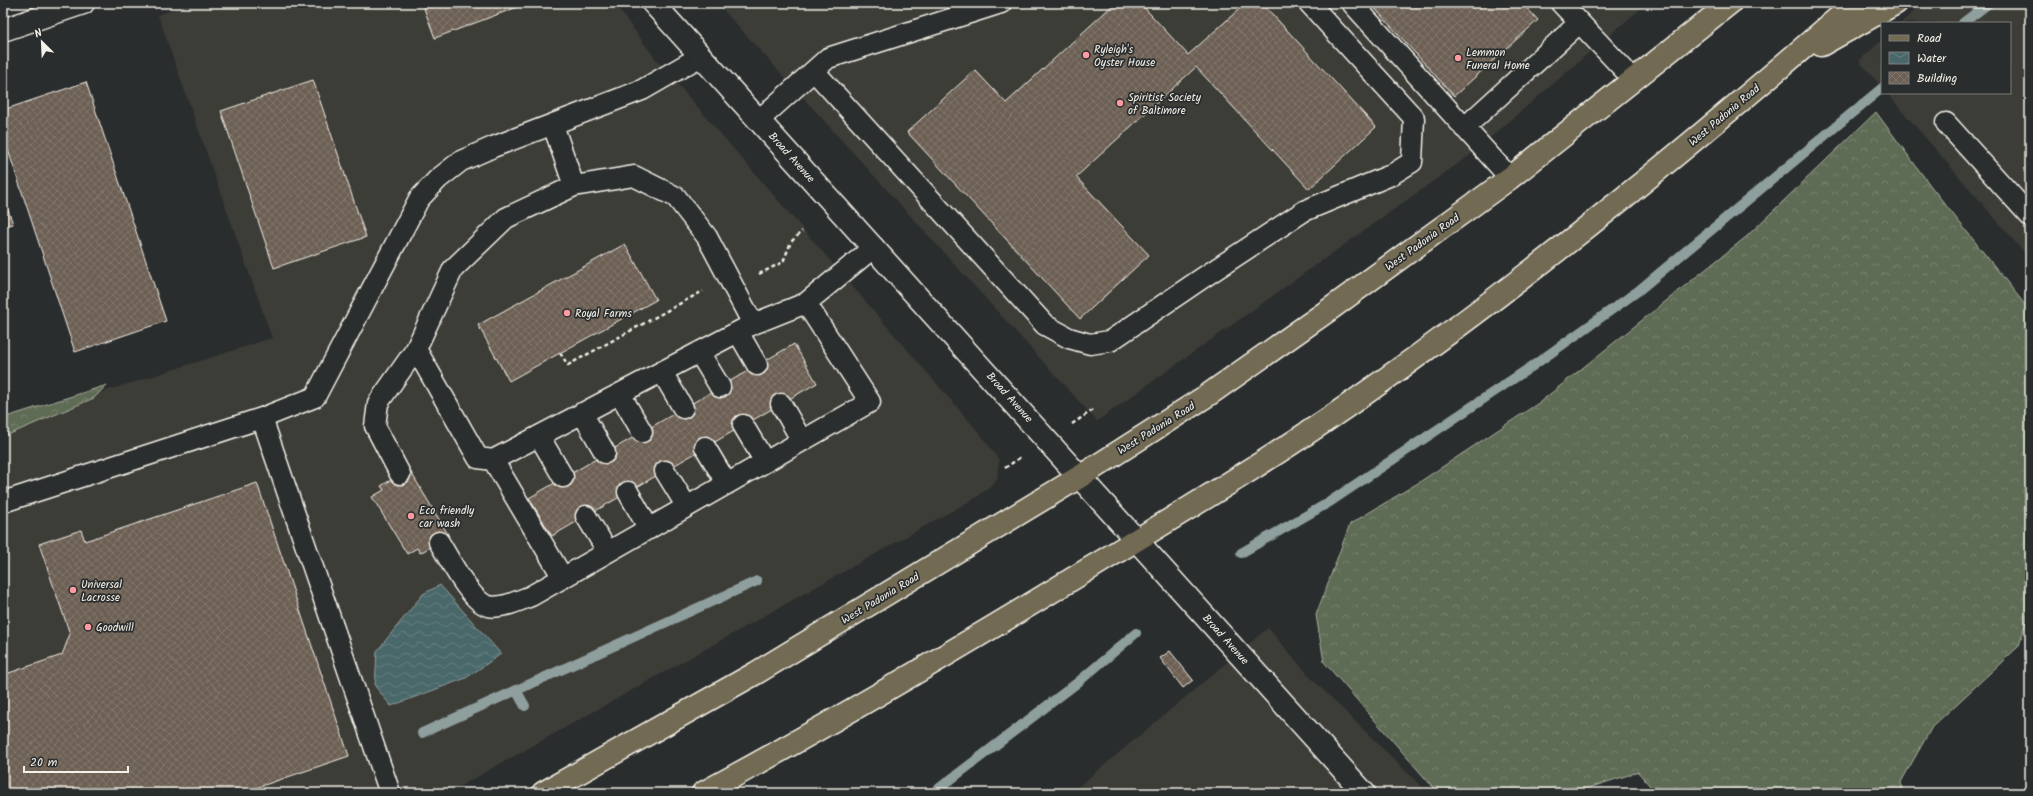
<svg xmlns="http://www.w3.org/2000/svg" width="2033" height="796" font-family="Kalam,sans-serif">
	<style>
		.built { fill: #3e3c39 }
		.forest { fill: url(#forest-crowns); stroke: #a9ae9e }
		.water { fill: url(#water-waves); stroke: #8e9f9d }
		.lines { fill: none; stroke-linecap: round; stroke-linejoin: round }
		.stream { stroke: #8e9f9d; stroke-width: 10 }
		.building { fill: url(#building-cross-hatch); stroke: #f4f1e8 }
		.lane-casing { stroke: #f4f1e8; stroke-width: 23 }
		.street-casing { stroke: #f4f1e8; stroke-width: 25 }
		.primary-casing { stroke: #f4f1e8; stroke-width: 25 }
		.path { stroke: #f4f1e8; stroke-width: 2.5; stroke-dasharray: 4 3; stroke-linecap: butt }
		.lane { stroke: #2a2d2e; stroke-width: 20 }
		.street { stroke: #2a2d2e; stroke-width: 22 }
		.primary { stroke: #736b52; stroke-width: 22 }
		.poi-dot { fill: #ff9aa2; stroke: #2a2d2e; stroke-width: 1.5 }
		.labels { text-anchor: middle; stroke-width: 3.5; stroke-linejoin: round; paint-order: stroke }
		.poi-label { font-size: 11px; fill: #f4f1e8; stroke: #2a2d2e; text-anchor: start }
		.street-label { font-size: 11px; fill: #f4f1e8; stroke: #2a2d2e }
	</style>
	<defs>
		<pattern id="forest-crowns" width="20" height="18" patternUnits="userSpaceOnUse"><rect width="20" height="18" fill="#5e6c54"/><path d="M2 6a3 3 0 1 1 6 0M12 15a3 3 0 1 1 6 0" fill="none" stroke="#76816d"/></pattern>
		<pattern id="water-waves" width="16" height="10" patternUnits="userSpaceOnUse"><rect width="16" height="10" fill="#4a686b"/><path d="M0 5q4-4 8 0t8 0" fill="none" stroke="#657e80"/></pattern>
		<pattern id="building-cross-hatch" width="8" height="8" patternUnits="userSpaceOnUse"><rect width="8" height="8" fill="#6c5f53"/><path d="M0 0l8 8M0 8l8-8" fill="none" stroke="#82766c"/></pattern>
	</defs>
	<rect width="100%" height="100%" fill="#2a2d2e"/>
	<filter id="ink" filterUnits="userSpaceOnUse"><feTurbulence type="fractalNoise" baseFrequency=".025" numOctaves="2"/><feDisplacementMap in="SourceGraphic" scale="8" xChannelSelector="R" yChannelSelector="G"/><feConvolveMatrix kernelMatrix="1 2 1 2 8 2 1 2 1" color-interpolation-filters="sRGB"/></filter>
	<g filter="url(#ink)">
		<path class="built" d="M194,3H614L655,58L981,435L999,460L997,480L977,497L448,793H3V424L272,338L158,15Z
			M717,3H1647L1470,155L1097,421Z
			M1923,3L2030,4V259L1887,93H2010V23H1901Z
			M1882,40V87L1859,61Z
			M1268,628L1312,679L1428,793H1071Z"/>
		<path class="forest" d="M1876,112L1933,189L2030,311V607L2019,646L1932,727L1901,782L1903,793H1656L1638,772L1573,793H1438L1324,662L1316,615L1350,524L1418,483L1540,402L1746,237Z
			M107,385L94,398L3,437V418Z"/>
		<path class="water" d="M440,585L501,654L466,678L391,706L375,686L377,651L423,594Z"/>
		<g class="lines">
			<path class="stream" d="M1963,23L1989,3
				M1241,553L1328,503L1534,365L1638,291L1882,88
				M516,690L525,706
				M422,733L757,581
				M933,793L1077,683L1136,633"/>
		</g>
		<path class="building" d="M422,3H528L435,38Z
			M1115,3H1140L1188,55L1246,3H1262L1376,127L1309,189L1196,67L1076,177L1149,255L1080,319L907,132L975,70L1006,103Z
			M1370,3H1522L1538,20L1454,96Z
			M313,80L366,237L274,268L221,111Z
			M86,82L166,321L75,352L3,135V110Z
			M3,196L13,224L3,227Z
			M625,244L656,300L509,381L478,325Z
			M794,344L817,383L552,536L529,498Z
			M409,469L449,536L420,553L417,548L407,554L372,497L384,490L381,486Z
			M257,483L349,756L241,793H3V675L62,655L70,634L39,544L81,530L85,541Z
			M1170,651L1193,680L1183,688L1160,658Z"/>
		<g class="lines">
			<g class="lane-casing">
				<path id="lane" d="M1352,3L1510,178
					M1561,3L1634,80
					M814,71L1045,325L1069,338L1090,344L1110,341L1201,279L1304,211L1391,175L1412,162L1414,118L1309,3
					M759,120L828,58L1001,3
					M1946,123L2030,216
					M553,125L574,186L506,218L453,269L416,349L478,458L493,460L753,324L806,303L874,247
					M1464,128L1578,24
					M574,186L634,176L676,197L707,237L753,324
					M738,332L757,365
					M699,352L720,387
					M662,372L683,408
					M620,394L642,432
					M781,404L802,441
					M582,413L605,453
					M262,418L390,793
					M743,425L765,462
					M539,436L563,477
					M705,447L727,484
					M493,460L563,578
					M665,471L687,507
					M400,474L375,426L378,403L416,349
					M628,492L649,529
					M3,502L262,418L315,397L419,199L438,179L461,161L493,147L642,90L701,56
					M586,516L608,552
					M439,542C449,558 470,601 488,606C502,609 518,601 531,596L870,402L806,303"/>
			</g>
			<g class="street-casing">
				<path id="street" d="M653,3L1364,793
					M3,30L83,3"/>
			</g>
			<g class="primary-casing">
				<path id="primary" d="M1821,45L1896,3
					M543,793L756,673L1081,476L1208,395L1326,312L1510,178L1730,3
					M703,793C835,722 964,645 1092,567C1189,508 1285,451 1377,385C1544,267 1701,137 1855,3"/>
			</g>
			<path class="path" d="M759,274L783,262L791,242L802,231
				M560,353L568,365L703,291
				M1072,424L1093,410
				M1005,468L1022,456"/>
			<use href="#lane" class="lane"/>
			<use href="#street" class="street"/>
			<use href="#primary" class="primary"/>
		</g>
	</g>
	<g class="poi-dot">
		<circle cx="1086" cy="55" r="4"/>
		<circle cx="1458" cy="58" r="4"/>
		<circle cx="1120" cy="103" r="4"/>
		<circle cx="567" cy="313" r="4"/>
		<circle cx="411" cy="516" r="4"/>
		<circle cx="73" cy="590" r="4"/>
		<circle cx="88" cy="627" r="4"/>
	</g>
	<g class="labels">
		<g class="poi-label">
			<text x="1094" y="53">Ryleigh's<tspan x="1094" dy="13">Oyster House</tspan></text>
			<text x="1466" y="56">Lemmon<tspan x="1466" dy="13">Funeral Home</tspan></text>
			<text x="1128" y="101">Spiritist Society<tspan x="1128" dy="13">of Baltimore</tspan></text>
			<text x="575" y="317">Royal Farms</text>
			<text x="419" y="514">Eco friendly<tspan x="419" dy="13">car wash</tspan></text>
			<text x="81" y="588">Universal<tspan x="81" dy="13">Lacrosse</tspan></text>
			<text x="96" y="631">Goodwill</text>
		</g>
		<g class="street-label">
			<text transform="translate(1724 115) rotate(-40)" y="4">West Padonia Road</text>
			<text transform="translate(792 157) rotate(48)" y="4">Broad Avenue</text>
			<text transform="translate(1422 242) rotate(-36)" y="4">West Padonia Road</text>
			<text transform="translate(1010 397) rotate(48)" y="4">Broad Avenue</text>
			<text transform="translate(1156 428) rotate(-32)" y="4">West Padonia Road</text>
			<text transform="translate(880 598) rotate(-31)" y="4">West Padonia Road</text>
			<text transform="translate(1226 639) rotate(48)" y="4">Broad Avenue</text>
		</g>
	</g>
	<rect width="2033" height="796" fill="none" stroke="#2a2d2e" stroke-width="16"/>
	<rect x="8" y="8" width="2017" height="780" fill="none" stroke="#f4f1e8" stroke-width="1.5" filter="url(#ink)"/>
	<rect x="1881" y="22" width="130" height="72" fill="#2a2d2e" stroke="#7b7b78"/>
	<rect x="1889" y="35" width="20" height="6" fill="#736b52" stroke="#7b7b78"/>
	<text x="1917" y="42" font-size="12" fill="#f4f1e8">Road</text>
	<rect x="1889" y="52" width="20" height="12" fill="url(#water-waves)" stroke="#7b7b78"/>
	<text x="1917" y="62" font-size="12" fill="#f4f1e8">Water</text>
	<rect x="1889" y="72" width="20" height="12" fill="url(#building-cross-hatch)" stroke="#7b7b78"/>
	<text x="1917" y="82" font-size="12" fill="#f4f1e8">Building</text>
	<g transform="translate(42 42) rotate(336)" stroke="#2a2d2e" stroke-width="3" paint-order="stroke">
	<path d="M0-3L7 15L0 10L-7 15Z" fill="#f4f1e8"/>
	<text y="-6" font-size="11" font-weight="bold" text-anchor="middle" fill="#f4f1e8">N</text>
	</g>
	<path d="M24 766v6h104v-6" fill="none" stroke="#f4f1e8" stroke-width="2"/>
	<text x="30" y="766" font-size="12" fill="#f4f1e8" stroke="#2a2d2e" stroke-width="3" paint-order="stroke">20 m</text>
</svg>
